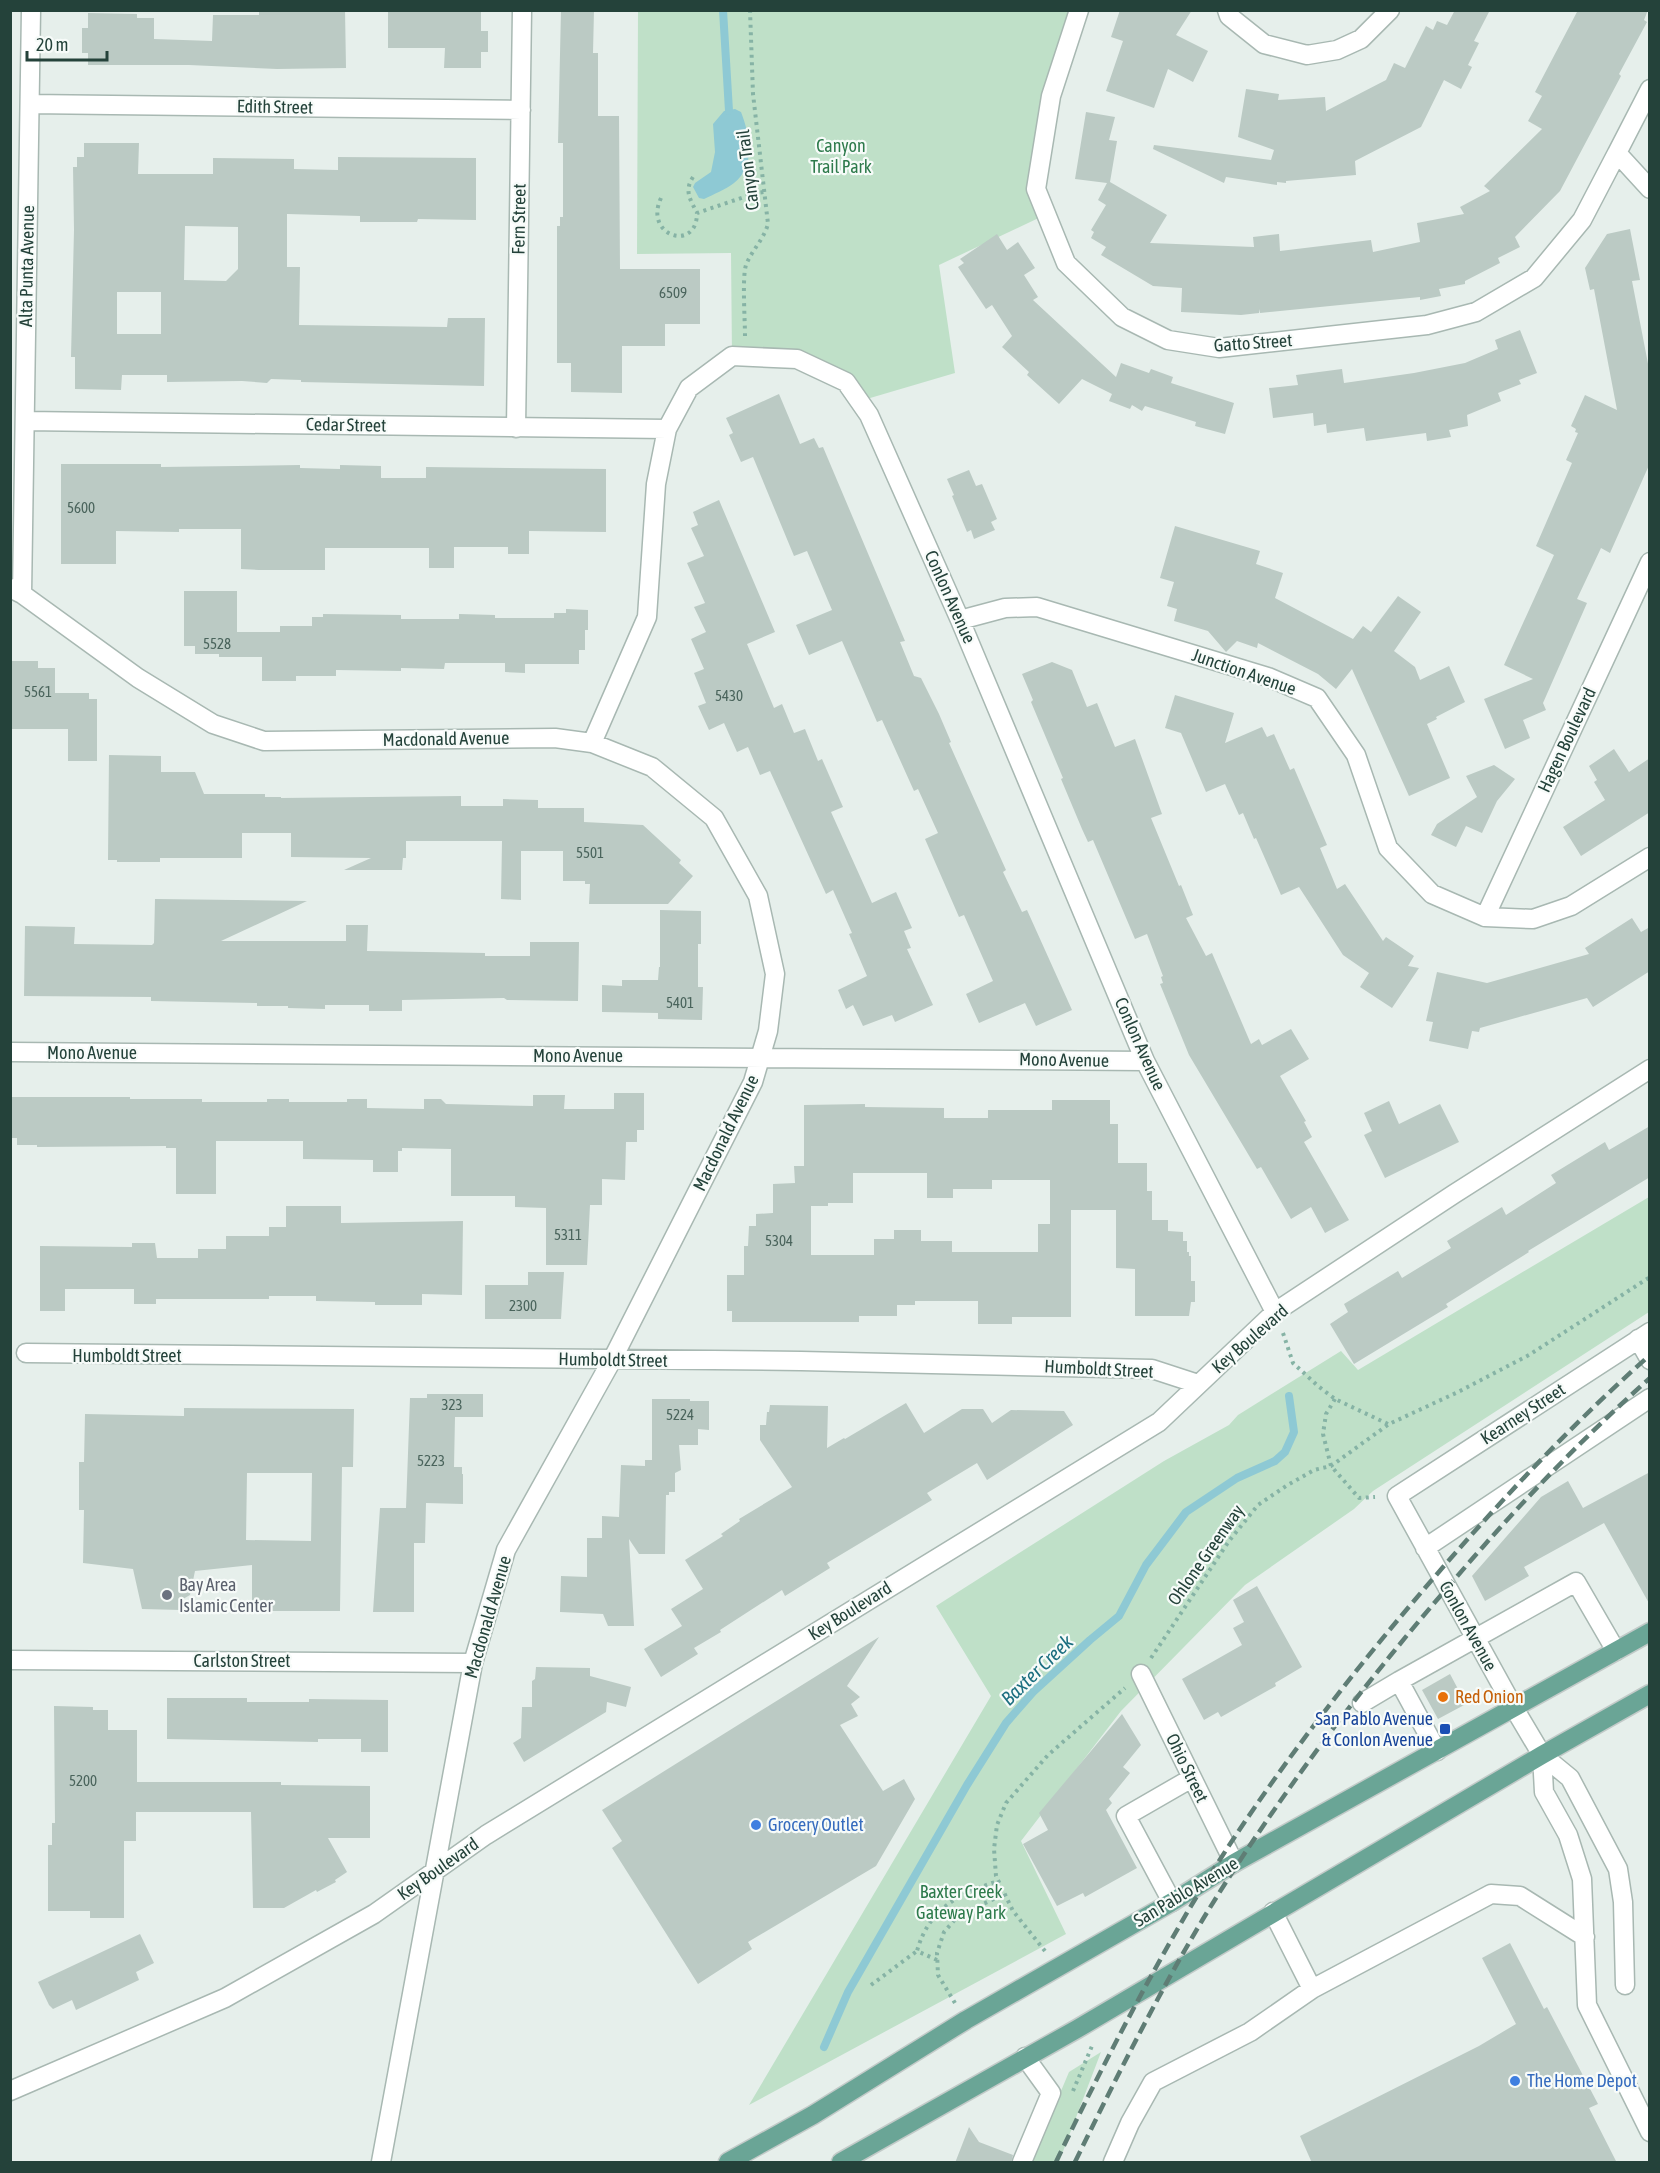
<svg xmlns="http://www.w3.org/2000/svg" width="1660" height="2173" font-family="'Asap Condensed',sans-serif">
	<style>
		.green { fill: #bfe0c8 }
		.water { fill: #8ec9d4 }
		.lines { fill: none; stroke-linecap: round; stroke-linejoin: round }
		.stream { stroke: #8ec9d4; stroke-width: 8 }
		.building { fill: #bbcac4; fill-rule: evenodd }
		.minor-casing { stroke: #a8b8b2; stroke-width: 21 }
		.major-casing { stroke: #c2cac8; stroke-width: 21 }
		.path { stroke: #86b3a5; stroke-width: 4; stroke-dasharray: 3 4.5; stroke-linecap: butt }
		.minor { stroke: #fff; stroke-width: 18 }
		.major { stroke: #6aa596; stroke-width: 18 }
		.rail { stroke: #5f7d75; stroke-width: 4.5; stroke-dasharray: 12 6; stroke-linecap: butt }
		.worship-dot { fill: #6b7280; stroke: #f7fbf9; stroke-width: 2 }
		.food-dot { fill: #e8710a; stroke: #f7fbf9; stroke-width: 2 }
		.transit-dot { fill: #1a4fb4; stroke: #f7fbf9; stroke-width: 2 }
		.shop-dot { fill: #3f7fe0; stroke: #f7fbf9; stroke-width: 2 }
		.labels { text-anchor: middle; stroke-width: 4.5; stroke-linejoin: round; paint-order: stroke }
		.number-label { font-size: 15px; fill: #4a645c }
		.street-label { font-size: 18px; fill: #24423a; stroke: #f7fbf9 }
		.park-label { font-size: 18px; fill: #2d7a4b; stroke: #f7fbf9 }
		.worship-label { font-size: 18px; fill: #5b616d; stroke: #f7fbf9; text-anchor: start }
		.food-label { font-size: 18px; fill: #c56008; stroke: #f7fbf9; text-anchor: start }
		.transit-label { font-size: 18px; fill: #164399; stroke: #f7fbf9; text-anchor: end }
		.shop-label { font-size: 18px; fill: #366cbe; stroke: #f7fbf9; text-anchor: start }
		.water-label { font-size: 20px; font-style: italic; fill: #1c6f80; stroke: #f7fbf9 }
	</style>
	<rect width="100%" height="100%" fill="#e6efeb"/>
	<path class="green" d="M638,11H1078L1036,188L1047,214L939,265L955,373L860,401L797,358L732,356L731,253L637,254Z
		M1649,1197V1312L1373,1491L1354,1509L1245,1585L1121,1711L1021,1841L1066,1934L749,2105L991,1696L936,1606L1164,1461L1229,1425L1238,1415L1341,1351L1358,1370Z
		M1101,2052L1059,2162H1031L1069,2072Z"/>
	<path class="water" d="M735,109L741,112C750,135 756,166 734,183C725,190 714,194 704,199L699,198L693,187L695,183L711,172L715,152L713,124L724,111Z"/>
	<g class="lines">
		<path class="stream" d="M723,10L729,111
			M824,2047L848,1992L967,1785L1006,1723L1033,1692L1090,1640L1119,1616L1146,1565L1186,1512L1237,1478L1275,1461L1285,1452L1294,1432L1289,1396"/>
	</g>
	<path class="building" d="M259,10H345L346,68L277,69L189,65H88V53H82V28H88V13L137,14V18H154V39L212,41L213,15H259Z
		M388,10H481V31H488V52H481V68H444L445,48H388Z
		M561,10H594L593,53H598V116H619L620,269H700V324H665V346H622V393L571,392V363H557V226H560V217H563V143H558Z
		M1120,10H1192L1176,35L1208,51L1193,82L1168,69L1154,108L1106,91L1123,41L1111,37Z
		M1455,10H1490L1474,41L1479,43L1468,65L1472,67L1461,89L1444,80L1421,127L1355,161L1356,175L1286,181V183L1277,182V185L1226,177L1224,183L1153,149L1154,145L1271,160L1274,150L1238,137L1246,89L1279,94L1278,100L1325,97L1326,111L1386,80L1394,63L1405,68L1426,26L1433,30L1437,21L1447,25Z
		M1578,10H1648L1644,20L1647,22L1619,74L1621,76L1560,191L1515,237L1520,247L1498,258L1500,263L1465,281V284L1439,289L1441,296L1420,300V297L1260,313V309L1259,313L1241,315L1181,312L1182,288L1153,286L1101,255L1106,247L1091,238L1094,232L1091,230L1106,205L1098,200L1107,183L1075,179L1086,112L1115,117L1109,140L1117,141L1110,182L1167,215L1150,243L1254,247L1253,237L1279,234L1280,251L1371,240L1373,252L1420,242L1417,223L1464,214L1460,207L1490,191L1484,186L1542,129L1528,121L1542,96L1535,92Z
		M84,143H139L138,174H213V158L294,159V169L338,170V157L476,158V220L418,219L417,222H360V216L287,214V267H300L299,325L447,327L448,318H485L484,386L301,382V380L271,379L267,383L242,381L167,382V375H122L121,390L75,389V357H71L74,230L73,167H77V157H84ZM185,226L238,227V269L226,281L184,280ZM117,292H161V334H117Z
		M1630,229L1640,280L1632,281L1650,374V463L1610,553L1601,548L1577,599L1587,603L1543,703L1546,710L1523,720L1530,738L1505,749L1484,699L1533,679L1504,665L1554,555L1536,546L1572,463L1566,460L1578,433L1575,432L1576,429L1571,426L1585,395L1617,410L1594,289L1590,290L1585,268L1607,234Z
		M997,234L1007,250L1018,242L1035,268L1024,275L1038,297L1033,300L1116,377L1121,363L1149,373L1151,369L1173,377L1171,383L1234,403L1225,434L1195,426L1196,422L1145,406L1142,411L1132,405L1130,409L1109,401L1112,394L1082,379L1059,404L1027,375L1029,372L1002,347L1012,336L992,305L986,309L958,267L964,263L960,259Z
		M1520,330L1537,373L1519,380L1521,384L1498,393L1501,401L1467,415L1468,426L1449,430L1451,437L1427,441L1426,433L1366,441L1364,428L1327,433L1326,424L1314,426L1313,413L1273,418L1269,388L1298,385L1296,375L1342,369L1344,383L1414,373L1465,363L1498,349L1495,340Z
		M779,394L800,444L814,438L819,448L823,447L905,641L900,642L914,676L921,678L939,714L951,742L949,743L1006,870L1003,872L1022,912L1027,910L1072,1010L1036,1026L1025,1003L979,1023L966,994L993,981L964,915L959,917L925,839L938,833L918,789L914,791L882,720L877,722L842,641L809,655L796,625L832,610L807,551L794,556L753,457L741,462L729,435L733,433L726,418Z
		M61,464H161V467L300,465V468L340,469V465L381,466V478H426V467L606,469V532L529,531V554H508V547H454V568H429V548H325V570H259L241,569V529H179V532L116,531V564H61Z
		M969,470L976,486L982,484L997,519L991,522L995,530L974,539L971,530L967,532L952,496L954,495L947,479Z
		M719,500L775,632L747,644L774,708L782,704L794,733L805,729L818,761L822,759L843,807L831,812L872,903L896,892L912,928L904,931L911,948L907,949L933,1005L895,1022L892,1015L863,1026L853,1005L846,1009L838,990L867,976L849,934L852,933L833,890L826,894L770,771L760,775L748,747L737,752L724,723L709,730L698,706L706,703L694,673L704,669L691,639L706,632L694,607L705,603L687,563L704,556L691,528L698,525L693,512Z
		M1175,526L1260,551L1256,564L1283,573L1275,598L1353,639L1363,626L1371,632L1398,596L1421,612L1394,651L1415,667L1420,680L1449,666L1465,702L1436,717L1437,719L1427,724L1450,778L1409,796L1352,669L1336,689L1318,674L1258,643L1257,648L1237,641L1226,652L1208,631L1174,621L1177,609L1167,606L1174,582L1160,578Z
		M184,591H237V632H280V626H312V617H323V614L401,615V619H459V614L495,615V618H554V613H566V609L588,610V630H585V650H579V664H525V673L505,672V663H445L444,669L401,668V671L336,670V676H296V681H262V657H219V654H195V646H184Z
		M10,661H38V668H55V693H89V699H97V761H68V729H10Z
		M1052,662L1072,670L1087,707L1097,703L1115,747L1135,739L1162,814L1151,818L1179,886L1181,885L1193,915L1186,918L1206,956L1212,953L1251,1044L1259,1039L1262,1045L1291,1029L1309,1059L1280,1076L1306,1121L1304,1122L1312,1137L1304,1142L1349,1220L1325,1233L1311,1207L1291,1219L1261,1167L1257,1169L1189,1055L1160,984L1163,983L1161,977L1163,976L1147,934L1135,939L1093,840L1088,842L1082,829L1061,779L1063,778L1031,702L1033,700L1022,674Z
		M1175,695L1234,713L1225,743L1262,727L1267,737L1274,734L1290,770L1294,768L1327,845L1320,848L1337,889L1345,884L1383,941L1386,937L1414,956L1408,966L1419,968L1392,1008L1360,987L1369,973L1343,955L1299,887L1281,895L1256,838L1254,839L1243,813L1239,815L1225,784L1206,792L1181,733L1165,728Z
		M1614,749L1629,772L1650,758V812L1581,856L1563,827L1605,800L1594,782L1597,780L1589,766Z
		M109,755L161,756V772H195L204,794H265V797H281V798L461,796V806H503V799L538,800V808H584V822L643,825L681,860L679,863L693,876L668,904H589L590,884H585V881H563V851H521V900L501,899L502,841H406V858H403L402,870H344L371,858L291,857V833H242V858H160V862H117V860H108Z
		M1494,765L1515,779L1497,801L1482,833L1466,826L1456,847L1431,835L1437,824L1477,797L1466,776Z
		M155,899L307,901L221,941H346V925H368L367,951L485,953V956H530V942H579L578,1001L507,1000L504,998L402,1000V1011H369V1005H325V1009L288,1008V1006H257V1003L151,1001V997L24,996L25,926L75,927L74,944L152,945L154,943Z
		M660,910L701,911V944H698V987H703L702,1020L658,1019V1013L602,1012V985L622,986V980H658L659,967H660Z
		M1632,918L1641,932L1650,927V971L1593,1007L1587,998L1480,1028L1479,1032L1472,1031L1468,1049L1429,1041L1433,1022L1426,1021L1437,972L1487,983L1589,954L1585,948Z
		M614,1093H644V1130H637V1142H626L625,1180L602,1179V1205H590L587,1265H546V1208L515,1207V1196H451V1149L402,1148V1151H398V1172H373V1160L303,1159V1141H216V1194H176V1148H166V1146L37,1147V1145H17V1138H11V1097H130V1099H202V1102H267V1099H289V1102H347V1099H367V1108L424,1109V1099H441L446,1104L533,1106V1095H565L564,1109H614Z
		M1052,1100H1110V1124H1118V1163H1147V1191H1152V1220H1168V1231L1183,1232V1241H1187V1252H1189V1256H1191V1281H1195V1302H1191L1189,1316H1135V1269L1116,1268V1210H1071V1317H1012V1324H978V1301H915V1305H897V1316H859V1322H732V1311H727V1275H744V1246H748L749,1226H756V1214L773,1213V1184L795,1183L794,1166H804V1105L865,1104V1107L944,1108V1118H988V1110H1052ZM853,1173H927V1198H953V1189H992V1180H1050V1224H1038V1252H952V1241H921V1230H894V1239H874V1255H811V1206H828V1203H853Z
		M1389,1101L1399,1124L1440,1104L1459,1142L1385,1178L1364,1135L1372,1131L1364,1113Z
		M1650,1126V1177L1528,1251L1529,1252L1446,1304L1448,1307L1354,1364L1330,1324L1348,1312L1344,1304L1398,1271L1402,1278L1451,1248L1447,1241L1502,1207L1506,1215L1556,1183L1551,1175L1605,1142L1609,1150Z
		M286,1206H341V1223L463,1221L462,1295L422,1294V1305H375V1302L316,1301V1296H269V1299H156V1304H134V1289H65V1311H40V1246L132,1247V1243H155L157,1258H198V1249H226V1236H269V1227H286Z
		M528,1272H564L561,1319H485V1285H528Z
		M427,1394H483V1417H455L454,1467H462V1474H463V1504L426,1503L425,1543H414V1612H373L380,1508H406L410,1398H427Z
		M652,1399H690V1401H709V1430L698,1429V1445H679L681,1470L675,1473V1492H669V1495H666L665,1554H639L629,1539L634,1626H608L603,1614L560,1612L561,1576L587,1577V1538H602V1516L619,1517L621,1465L645,1466V1460H652Z
		M906,1403L924,1433L962,1409H983L992,1423L1011,1410L1064,1411L1073,1425L987,1480L977,1463L927,1493L932,1500L827,1563L830,1568L785,1596L782,1590L720,1630L721,1632L694,1648L698,1654L661,1677L644,1649L682,1626L671,1609L703,1589L685,1560L723,1536L721,1534L740,1521L739,1519L792,1487L760,1440V1425H766L767,1412H769L770,1405L828,1406L827,1448L844,1438L845,1439Z
		M184,1408L354,1409L353,1467H342L340,1611H252V1565L195,1571L190,1595L183,1599L181,1610L142,1609L133,1569L83,1563L84,1510H79V1462H84L85,1414L184,1416ZM247,1473H312L311,1541L246,1540Z
		M1650,1472V1605L1604,1523L1524,1567L1529,1576L1485,1601L1472,1576L1541,1497L1568,1481L1583,1508Z
		M1257,1586L1302,1667L1275,1683L1276,1686L1221,1717L1218,1712L1204,1720L1182,1679L1242,1645L1233,1628L1244,1622L1233,1600Z
		M879,1637L847,1686L860,1697L851,1704L858,1716L840,1725L883,1791L904,1779L915,1799L876,1866L748,1942L752,1949L698,1984L612,1848L622,1841L602,1810Z
		M536,1667L590,1668V1676L631,1687L626,1707L607,1702L606,1712L524,1762L513,1743L521,1738L522,1707H532V1681L535,1679Z
		M1450,1674L1466,1704L1438,1719L1422,1690Z
		M167,1698H247V1702H309V1699L388,1700V1752H361V1739H318V1742L167,1739Z
		M54,1706L93,1707V1710H108V1730H137V1782H281V1785L370,1786V1838H328L347,1872L335,1880L336,1882L317,1892L316,1890L284,1908H253L251,1812H136V1841H124V1918H90V1911H48V1845H52V1823H55Z
		M1122,1714L1141,1745L1123,1767L1130,1773L1109,1799L1112,1803L1106,1810L1137,1868L1085,1897L1083,1893L1057,1906L1023,1844L1048,1830L1039,1813Z
		M140,1934L154,1963L136,1972L139,1980L76,2010L72,2000L53,2009L49,2005L38,1982Z
		M1510,1943L1544,2009L1547,2007L1598,2104L1589,2108L1617,2163H1312L1300,2136L1479,2046L1516,2024L1482,1958Z
		M969,2127L979,2142L1013,2155L1011,2163H955Z"/>
	<g class="lines">
		<g class="minor-casing">
			<path id="minor" d="M1079,10L1051,96L1036,189L1066,263L1122,317L1168,340L1219,348L1427,325L1476,312L1534,278L1582,220L1617,153
				M1227,10L1229,16L1264,44L1307,55L1337,50L1361,39L1390,10
				M1650,89L1617,153L1650,189
				M30,104L521,110
				M25,421L667,429
				M516,428L522,10
				M10,588L22,594L138,678L213,724L264,741L555,738L592,743L652,767L714,818L758,896L775,974L768,1031L753,1082L612,1360L506,1550L473,1663L381,2162
				M22,594L31,10
				M960,620L1005,608L1037,607L1268,677L1317,698L1356,755L1388,848L1432,894L1485,917L1533,919L1571,906L1650,857
				M592,743L647,617L656,484L667,429L689,388L732,356L797,359L846,382L869,415L960,620L1145,1061L1275,1312
				M1485,917L1650,562
				M10,1052L1145,1061
				M1638,1339L1650,1360
				M26,1353L801,1361L1152,1369L1198,1384
				M1425,1548L1650,1398
				M10,1660L473,1663
				M1141,1674L1234,1863
				M1362,1703L1399,1681
				M1437,1751L1399,1681L1576,1582L1616,1651
				M1542,1755L1544,1792L1568,1835L1582,1879L1587,2005L1650,2132
				M1172,1902L1126,1816L1192,1778
				M1273,1912L1312,1989L1491,1894L1520,1896L1585,1937
				M1625,1985L1623,1902L1618,1869L1570,1778L1542,1755L1514,1708L1397,1496L1650,1332
				M10,2091L225,1998L374,1914L486,1835L1159,1422L1275,1312L1454,1194L1650,1069
				M1022,2162L1051,2093L1025,2057
				M1113,2162L1130,2123L1153,2082L1250,2032L1312,1989"/>
		</g>
		<g class="major-casing">
			<path id="major" d="M728,2162L813,2115L966,2020L1172,1902L1234,1863L1650,1632
				M841,2162L1077,2029L1542,1755L1650,1694"/>
		</g>
		<path class="path" d="M693,177C684,191 690,199 697,213
			M661,198C643,236 697,253 697,213L756,193L764,192
			M745,336C745,320 742,277 746,265C752,250 764,239 768,224L753,94L750,10
			M1283,1333L1293,1363L1318,1386L1335,1399L1388,1424
			M1335,1399L1326,1414L1323,1434L1331,1466L1359,1498L1375,1497
			M1151,1658L1229,1541L1258,1505L1286,1486L1314,1470L1331,1466L1389,1424L1458,1392L1529,1355L1650,1277
			M1045,1951L1013,1911L996,1876L994,1849L997,1825L1006,1803L1048,1755L1125,1688
			M937,1960L917,1951C929,1908 959,1894 998,1881
			M871,1985L917,1951
			M955,2003L938,1975L937,1953L944,1932L959,1915L1005,1894
			M1073,2091L1092,2046"/>
		<use href="#minor" class="minor"/>
		<use href="#major" class="major"/>
		<path class="rail" d="M1056,2162C1097,2077 1140,1993 1188,1911C1258,1794 1342,1684 1431,1581C1500,1501 1571,1425 1650,1355
			M1075,2162C1115,2080 1156,1998 1203,1919C1275,1801 1358,1691 1448,1587C1511,1513 1578,1442 1650,1378"/>
	</g>
	<circle class="worship-dot" cx="167" cy="1595" r="6"/>
	<circle class="food-dot" cx="1443" cy="1697" r="6"/>
	<rect class="transit-dot" x="1439" y="1723" width="12" height="12" rx="3"/>
	<g class="shop-dot">
		<circle cx="756" cy="1825" r="6"/>
		<circle cx="1515" cy="2081" r="6"/>
	</g>
	<g class="labels">
		<g class="number-label">
			<text x="673" y="298">6509</text>
			<text x="81" y="513">5600</text>
			<text x="217" y="649">5528</text>
			<text x="38" y="697">5561</text>
			<text x="729" y="701">5430</text>
			<text x="590" y="858">5501</text>
			<text x="680" y="1008">5401</text>
			<text x="568" y="1240">5311</text>
			<text x="779" y="1246">5304</text>
			<text x="523" y="1311">2300</text>
			<text x="452" y="1410">323</text>
			<text x="680" y="1420">5224</text>
			<text x="431" y="1466">5223</text>
			<text x="83" y="1786">5200</text>
		</g>
		<g class="street-label">
			<text transform="translate(275 107) rotate(1)" y="6">Edith Street</text>
			<text transform="translate(748 170) rotate(-97)" y="6">Canyon Trail</text>
			<text transform="translate(519 219) rotate(-89)" y="6">Fern Street</text>
			<text transform="translate(27 266) rotate(-89)" y="6">Alta Punta Avenue</text>
			<text transform="translate(1253 343) rotate(-4)" y="6">Gatto Street</text>
			<text transform="translate(346 425) rotate(1)" y="6">Cedar Street</text>
			<text transform="translate(950 597) rotate(66)" y="6">Conlon Avenue</text>
			<text transform="translate(1244 672) rotate(19)" y="6">Junction Avenue</text>
			<text transform="translate(446 739) rotate(-1)" y="6">Macdonald Avenue</text>
			<text transform="translate(1567 740) rotate(-65)" y="6">Hagen Boulevard</text>
			<text transform="translate(1140 1044) rotate(66)" y="6">Conlon Avenue</text>
			<text x="92" y="1059">Mono Avenue</text>
			<text x="578" y="1062">Mono Avenue</text>
			<text transform="translate(1064 1060) rotate(1)" y="6">Mono Avenue</text>
			<text transform="translate(726 1133) rotate(-64)" y="6">Macdonald Avenue</text>
			<text transform="translate(1250 1339) rotate(-41)" y="6">Key Boulevard</text>
			<text x="127" y="1362">Humboldt Street</text>
			<text transform="translate(613 1360) rotate(1)" y="6">Humboldt Street</text>
			<text transform="translate(1099 1369) rotate(3)" y="6">Humboldt Street</text>
			<text transform="translate(1523 1414) rotate(-33)" y="6">Kearney Street</text>
			<text transform="translate(1206 1555) rotate(-55)" y="6">Ohlone Greenway</text>
			<text transform="translate(850 1611) rotate(-32)" y="6">Key Boulevard</text>
			<text transform="translate(488 1617) rotate(-74)" y="6">Macdonald Avenue</text>
			<text transform="translate(1468 1626) rotate(61)" y="6">Conlon Avenue</text>
			<text x="242" y="1667">Carlston Street</text>
			<text transform="translate(1187 1768) rotate(64)" y="6">Ohio Street</text>
			<text transform="translate(438 1869) rotate(-35)" y="6">Key Boulevard</text>
			<text transform="translate(1186 1892) rotate(-31)" y="6">San Pablo Avenue</text>
		</g>
		<g class="park-label">
			<text x="841" y="152">Canyon<tspan x="841" dy="21">Trail Park</tspan></text>
			<text x="961" y="1898">Baxter Creek<tspan x="961" dy="21">Gateway Park</tspan></text>
		</g>
		<g class="worship-label">
			<text x="179" y="1591">Bay Area<tspan x="179" dy="21">Islamic Center</tspan></text>
		</g>
		<g class="food-label">
			<text x="1455" y="1703">Red Onion</text>
		</g>
		<g class="transit-label">
			<text x="1433" y="1725">San Pablo Avenue<tspan x="1433" dy="21">&amp; Conlon Avenue</tspan></text>
		</g>
		<g class="shop-label">
			<text x="768" y="1831">Grocery Outlet</text>
			<text x="1527" y="2087">The Home Depot</text>
		</g>
		<g class="water-label">
			<text transform="translate(1037 1670) rotate(-44)" y="7">Baxter Creek</text>
		</g>
	</g>
	<rect width="1660" height="2173" fill="none" stroke="#24423a" stroke-width="24"/>
	<path d="M27 51v9h80v-9" fill="none" stroke="#24423a" stroke-width="3"/>
	<text x="36" y="51" font-size="18" fill="#24423a" stroke="#f7fbf9" stroke-width="4.5" paint-order="stroke">20 m</text>
</svg>
